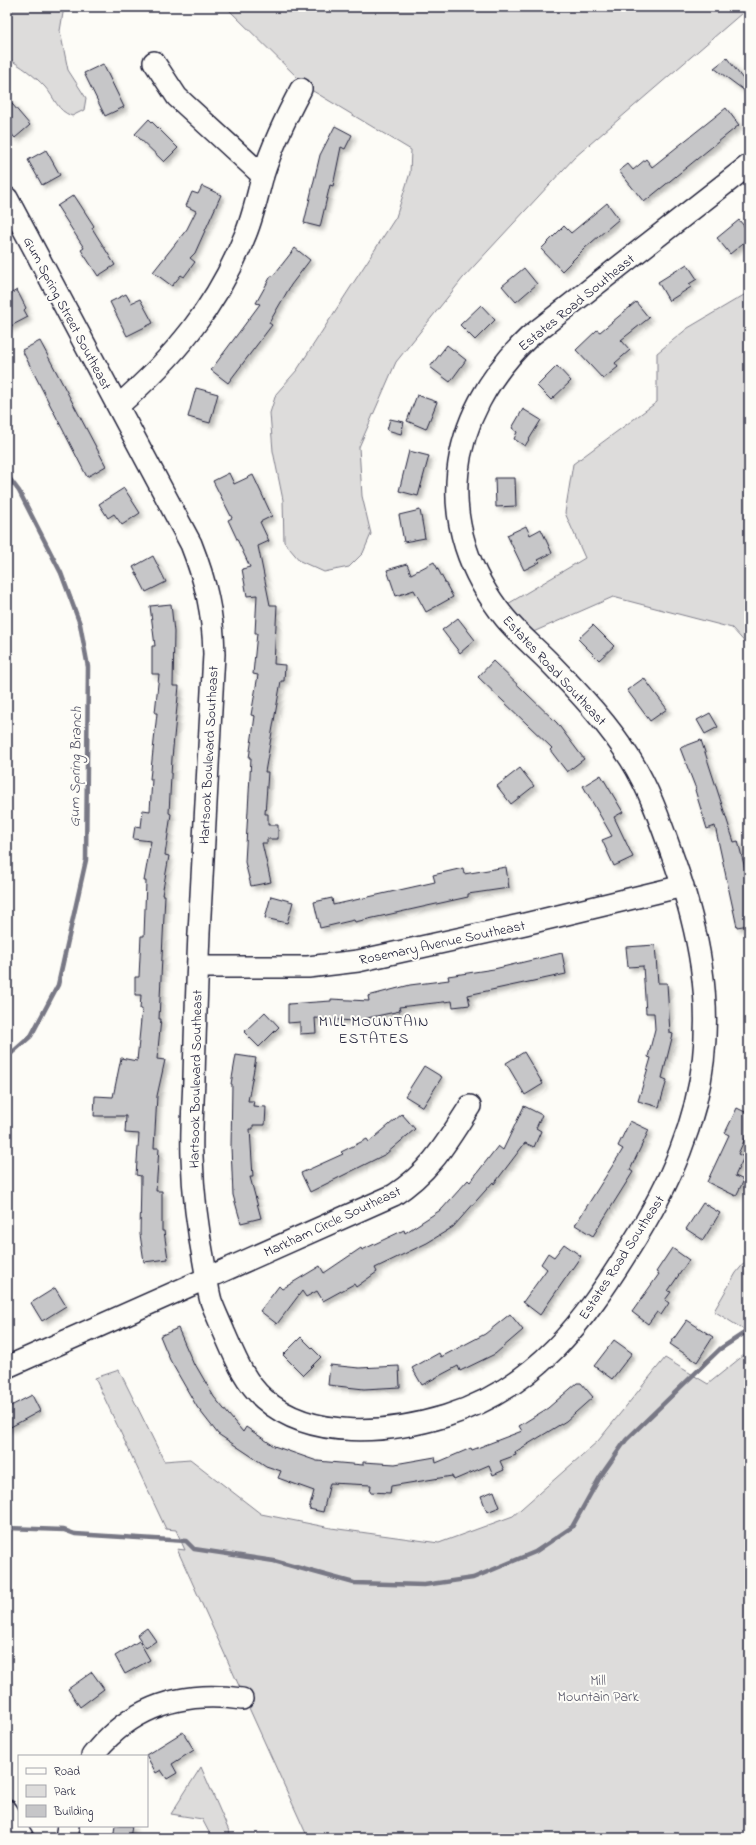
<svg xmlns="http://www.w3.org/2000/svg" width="756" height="1845" font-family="'Indie Flower',sans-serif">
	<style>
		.green { fill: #dddcdb; stroke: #807f8b }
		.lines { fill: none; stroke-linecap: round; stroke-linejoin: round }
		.stream { stroke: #787885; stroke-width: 4.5 }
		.building { fill: #c6c6c8; stroke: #22223b; filter: url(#shadow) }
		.minor-casing { stroke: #22223b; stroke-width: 24 }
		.minor { stroke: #fdfcf7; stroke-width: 21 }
		.labels { text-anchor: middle; stroke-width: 4; stroke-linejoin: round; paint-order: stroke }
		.street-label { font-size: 14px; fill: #22223b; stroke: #fdfcf7 }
		.park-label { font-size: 14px; fill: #5a5a6b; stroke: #fdfcf7 }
		.water-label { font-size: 15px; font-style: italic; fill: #545466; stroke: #fdfcf7 }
		.neighbourhood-label { font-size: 15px; letter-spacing: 1px; fill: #22223b; stroke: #fdfcf7 }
	</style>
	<defs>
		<filter id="shadow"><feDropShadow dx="3.5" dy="3.5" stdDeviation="2" flood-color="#0004"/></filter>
	</defs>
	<rect width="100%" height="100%" fill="#fdfcf7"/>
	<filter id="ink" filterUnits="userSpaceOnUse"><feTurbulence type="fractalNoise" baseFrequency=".025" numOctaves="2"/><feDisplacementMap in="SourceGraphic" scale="8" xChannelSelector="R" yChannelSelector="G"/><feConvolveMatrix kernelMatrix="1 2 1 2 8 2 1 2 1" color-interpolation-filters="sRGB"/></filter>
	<g filter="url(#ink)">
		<path class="green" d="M7,7H64L60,31L68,70L86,98L84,110L72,116C56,110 56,99 45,87C34,75 21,66 7,58Z
			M226,7H749L575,157L463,278L396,362L359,447L362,496L371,534L363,553L349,567L324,572L300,561L284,542L283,500L273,451L270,413L276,394L297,370L396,217L410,173L411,150L308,88Z
			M749,292V647L732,628L613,597L531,633L506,605L585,558L565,513L573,464L657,402V353L688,328Z
			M749,1257V1333L714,1311L736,1273Z
			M749,1351V1838H308L177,1549L185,1550L176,1530L166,1529L95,1378L119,1370L164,1461L190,1459L261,1514L331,1528L439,1543L513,1516L598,1441L665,1358L708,1384Z
			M201,1767L232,1838H212L202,1819L171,1814Z"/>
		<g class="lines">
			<path class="stream" d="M7,475L19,491L61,573L80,624L88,667L86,860L58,985L31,1036L7,1057
				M7,1528L64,1530L75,1534L186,1541L194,1549L274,1561L354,1583L424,1585L473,1578L535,1552L572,1527L600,1477L626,1440L720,1349L749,1330"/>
		</g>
		<path class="building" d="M727,58L749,87V94L714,68Z
			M103,64L124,107L105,116L84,73Z
			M7,98L30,125L15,138L7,129Z
			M726,108L739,125L644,202L619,171L628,164L633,170L646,159L652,167Z
			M149,119L178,148L164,162L135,134Z
			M335,126L352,135L345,149L341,147L333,186L330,185L320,227L304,223L320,155Z
			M46,150L60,175L42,185L28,160Z
			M202,186L221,195L195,253L190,258L195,262L184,277L181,275L172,286L153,272L187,229L196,211L186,206L192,192L198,194Z
			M74,195L94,226L92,228L115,265L98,276L81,250L84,248L57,206Z
			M607,203L619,219L585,248L562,271L541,249L564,226L571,233Z
			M739,220L749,232V238L730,254L717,238Z
			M295,248L310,260L291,285L269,323L272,325L228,383L211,370L260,304L256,303L271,276H273Z
			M687,264L697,279L689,284L691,287L669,301L658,282Z
			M524,268L537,284L516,302L502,286Z
			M17,290L26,308L24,310L28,317L7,328V296Z
			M126,294L131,303L140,299L153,323L127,336L110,302Z
			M636,302L649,318L621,340L630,350L615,363L618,367L603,379L576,350L597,330L600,332Z
			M481,305L495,320L475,340L460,325Z
			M40,341L106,466L87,477L22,350Z
			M447,345L466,360L450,382L430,367Z
			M557,366L571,381L551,400L537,386Z
			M196,388L218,394L210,423L188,417Z
			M417,395L437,402L426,429L407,421Z
			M523,409L541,420L525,446L514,439L517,432L512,428Z
			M390,419L404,422L401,434L387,430Z
			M409,451L429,456L418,496L399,491Z
			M229,473L234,484L253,475L272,516L260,522L269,541L258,546L270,605H277L274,664L285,665L284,681H281L265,772H268L265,814H268V825H278V839H267V843H262L271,882L251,886L245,862L251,758H249L255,716L251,715L258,675L253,674L257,633H255L257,595L247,596L242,569L250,567L228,520L232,518L213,481Z
			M495,478H515L516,506L496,507Z
			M124,488L140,513L122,525L114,514L108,518L99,504Z
			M420,510L425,538L404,542L399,515Z
			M526,526L530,535L541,529L552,553L538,560L540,562L524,570L507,535Z
			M153,556L166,582L146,592L133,567Z
			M434,562L453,597L426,612L414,590L396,596L387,570L407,564L411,574Z
			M171,604L174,632L173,686H179L172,758L169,813L171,814L165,855L169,856L162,895H165L159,1019H161L157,1059L165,1060L157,1096L154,1148H159L156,1191H162V1231H164L168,1259L144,1262L140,1234L141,1176L136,1175L139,1134L125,1133L126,1116H94L95,1096L113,1097L121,1058L137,1061L142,1009H140L141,995H135V977H139L141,936H144L146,881H144L151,841L133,839L135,826L141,827L143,810L150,811L152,779H150L157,713H155L159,674H152V646H155L150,606Z
			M458,618L475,640L460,653L442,630Z
			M593,625L614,646L599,660L578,639Z
			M493,661L557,723L584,759L567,772L550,750L552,748L478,677Z
			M644,678L667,709L650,721L627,690Z
			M710,713L718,727L705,734L697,720Z
			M701,740L734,842L738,841L749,885V925L737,927L715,826L707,829L695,790L696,789L680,748Z
			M520,768L534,786L511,804L497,786Z
			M601,775L623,812L614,817L633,857L614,866L602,840L612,836L583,786Z
			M506,867L509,888L468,894V897L355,922L354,920L320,928L314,902L332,898L333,905L435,882L433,875L463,868L464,874Z
			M271,896L293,902L287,923L265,918Z
			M655,945L658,983H667L670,1033L673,1034L662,1078L667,1080L659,1107L638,1101L651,1058L648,1057L655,1029L654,1013H646L643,966L628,967L626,947Z
			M562,953L566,974L468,995L470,1005L453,1007L452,1001L399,1007L400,1011L353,1021L315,1018L316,1033L300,1034V1022L288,1023V1004L331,1001V999L369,1001L368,996L410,985L449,980L448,976L494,969Z
			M265,1012L279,1027L259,1047L244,1032Z
			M524,1052L543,1084L525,1095L506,1063Z
			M236,1055L256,1058L248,1101H254L253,1106L266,1107L265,1125H253V1129H250L253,1177H250L261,1218L241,1223L233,1195L231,1147L232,1084H231Z
			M424,1066L442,1077L423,1107L405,1096Z
			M524,1106L542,1115L536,1128L541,1131L534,1147L525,1143L494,1184L493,1182L453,1227L427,1243L375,1268L377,1272L356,1287L354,1284L323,1301L317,1291L306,1297L302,1291L277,1324L260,1311L279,1286L282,1289L320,1266L324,1273L361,1248L362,1250L404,1230L405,1233L442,1209L468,1180L470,1182L498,1146L503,1150Z
			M737,1108L749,1114V1130L738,1154L744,1157L735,1176L744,1180L736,1196L707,1182L729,1135L725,1133Z
			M402,1114L415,1129L386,1154L310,1192L301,1173L343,1154L341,1152L367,1139L369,1142Z
			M630,1121L649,1130L630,1170L633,1172L593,1236L575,1225L623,1149L618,1146Z
			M703,1203L720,1213L703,1240L686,1229Z
			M564,1244L581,1256L540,1315L523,1302L547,1269L541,1264L548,1253L554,1257Z
			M672,1248L689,1260L668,1291L671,1292L665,1300L669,1303L661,1315L657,1312L648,1324L632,1312L659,1274L656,1272Z
			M55,1288L66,1306L42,1321L31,1303Z
			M510,1314L523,1330L495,1354L460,1371L458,1366L422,1385L412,1368L439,1353L441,1357L485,1334Z
			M687,1320L713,1337L697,1362L670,1344Z
			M178,1328L194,1365L195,1364L214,1397L243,1432L246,1427L274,1446L317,1461L363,1465V1462L395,1464L435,1457L436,1463L471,1448L472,1450L522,1431L519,1426L548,1408L577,1383H581L593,1397L566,1421L515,1452L516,1455L500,1461L504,1470L493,1475L489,1465L454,1480L452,1476L391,1486L390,1493L370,1492L371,1485L330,1483L323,1512L309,1509L314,1491L278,1478L281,1471L266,1466L218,1434L197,1407L170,1360L160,1336Z
			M301,1337L321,1357L303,1375L283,1355Z
			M614,1340L632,1353L612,1379L594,1366Z
			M330,1365L359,1368L399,1366L400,1387L364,1389L328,1385Z
			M32,1395L40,1411L7,1429V1408Z
			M494,1491L500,1507L487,1512L481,1496Z
			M147,1628L156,1641L146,1648L137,1635Z
			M139,1641L150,1660L125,1674L115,1656Z
			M92,1672L104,1689L80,1707L68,1689Z
			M183,1732L194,1750L172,1764L177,1773L167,1779L161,1770L156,1773L146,1755Z
			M115,1826H132L130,1838H113Z"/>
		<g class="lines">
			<g class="minor-casing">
				<path id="minor" d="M154,62L177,97L263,176
					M7,198L191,544C206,582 213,613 214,654C209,747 204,840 199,933C197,982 195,1030 194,1079C193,1105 191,1131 192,1157C193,1194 198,1232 205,1268C207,1279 208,1291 211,1301C215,1312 220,1322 224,1332C235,1357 244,1381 264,1399C312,1441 390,1433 446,1416C536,1388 584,1322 631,1246C714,1115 726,1009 675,863C662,827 651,792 631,760C609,725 581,695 552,665C537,649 519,635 505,618C430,526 446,416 529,337L749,165
					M118,406C173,358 216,308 244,238C253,218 257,196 263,175C273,144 286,117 301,89
					M198,967H308L358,961L525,924L683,886
					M7,1367L394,1195C432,1170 446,1143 470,1106
					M92,1756C130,1707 181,1690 242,1699
					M7,1811L23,1838
					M66,1838L68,1826"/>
			</g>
			<use href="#minor" class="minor"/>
		</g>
	</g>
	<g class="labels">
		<g class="street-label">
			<text transform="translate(576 302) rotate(-39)" y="5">Estates Road Southeast</text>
			<text transform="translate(68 313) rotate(62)" y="5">Gum Spring Street Southeast</text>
			<text transform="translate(555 670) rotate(47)" y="5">Estates Road Southeast</text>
			<text transform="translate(208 755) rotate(-87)" y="5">Hartsook Boulevard Southeast</text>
			<text transform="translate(442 942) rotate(-12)" y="5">Rosemary Avenue Southeast</text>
			<text transform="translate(195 1079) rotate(-89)" y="5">Hartsook Boulevard Southeast</text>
			<text transform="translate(332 1221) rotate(-25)" y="5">Markham Circle Southeast</text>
			<text transform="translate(621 1257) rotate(-57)" y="5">Estates Road Southeast</text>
		</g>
		<g class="park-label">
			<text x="598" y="1685">Mill<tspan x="598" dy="16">Mountain Park</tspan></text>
		</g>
		<g class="water-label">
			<text transform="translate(75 767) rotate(-89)" y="5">Gum Spring Branch</text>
		</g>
		<g class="neighbourhood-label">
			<text x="374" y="1026">MILL MOUNTAIN<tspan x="374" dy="17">ESTATES</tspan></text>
		</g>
	</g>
	<rect width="756" height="1845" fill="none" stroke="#fdfcf7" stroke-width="24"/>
	<rect x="12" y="12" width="732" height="1821" fill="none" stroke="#22223b" stroke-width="1.5" filter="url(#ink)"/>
	<rect x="18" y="1755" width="130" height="72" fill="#fdfcf7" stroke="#a5a5ac"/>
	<rect x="26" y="1768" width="20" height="6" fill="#fdfcf7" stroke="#a5a5ac"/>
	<text x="54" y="1775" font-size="12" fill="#22223b">Road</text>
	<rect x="26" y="1785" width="20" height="12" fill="#dddcdb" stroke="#a5a5ac"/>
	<text x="54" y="1795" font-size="12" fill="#22223b">Park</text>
	<rect x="26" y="1805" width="20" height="12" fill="#c6c6c8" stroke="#a5a5ac"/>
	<text x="54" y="1815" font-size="12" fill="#22223b">Building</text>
</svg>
